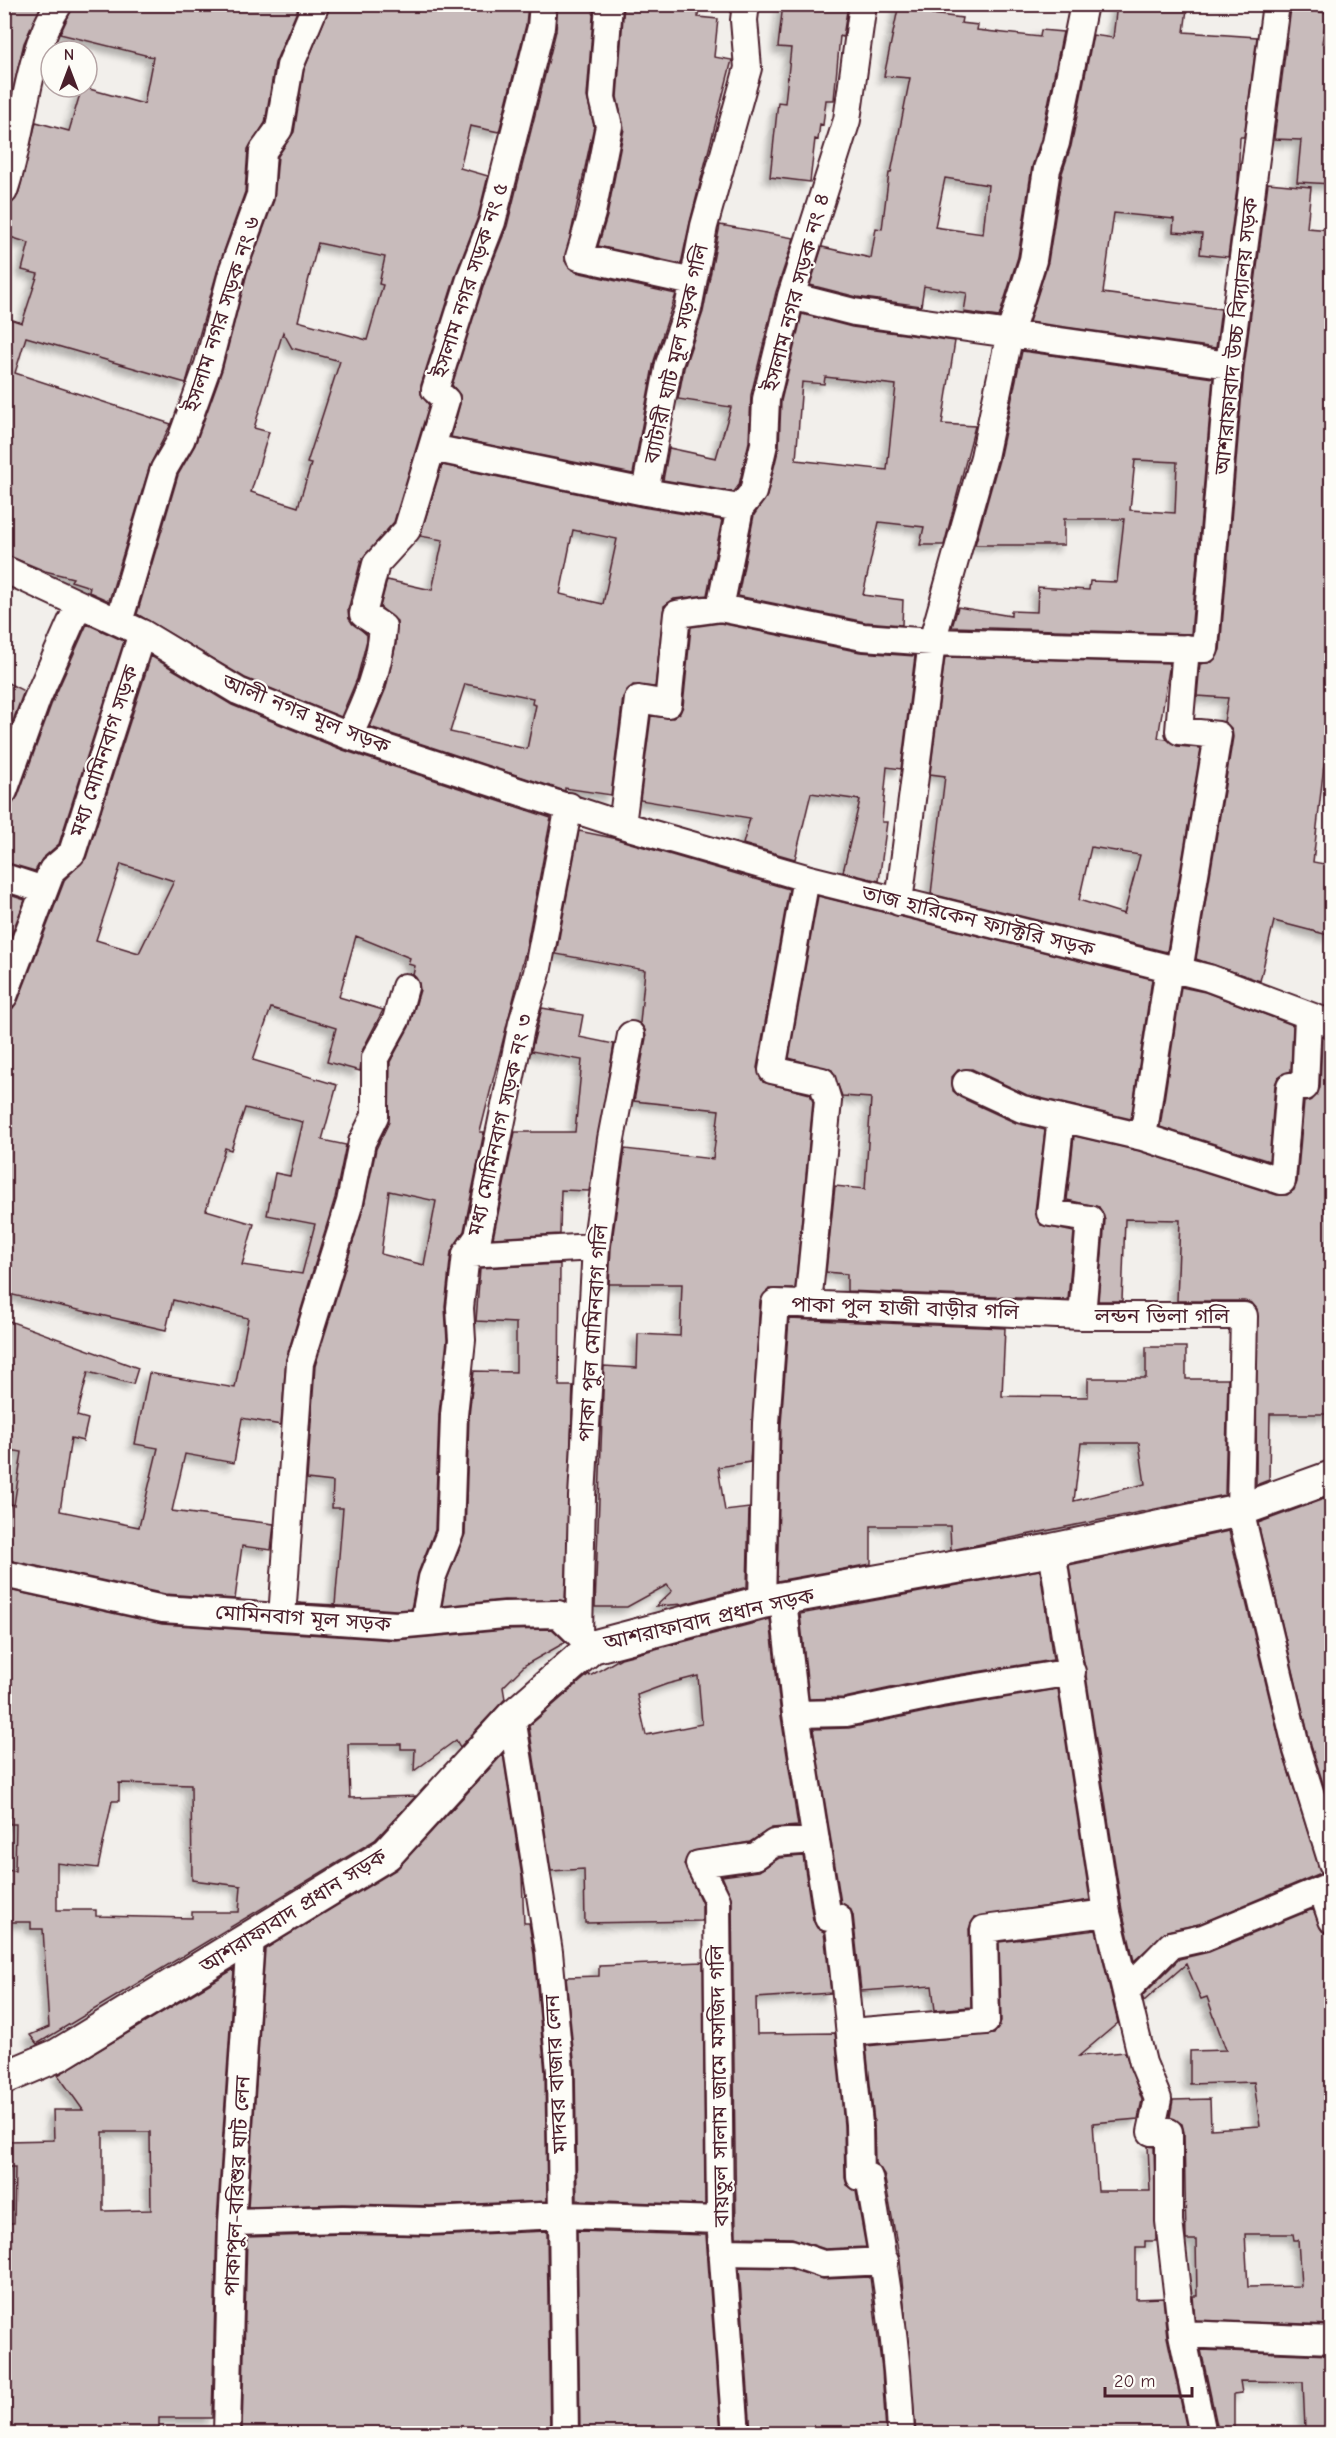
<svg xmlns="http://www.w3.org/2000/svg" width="1336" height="2438" font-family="'Comic Neue','Noto Sans Bengali',sans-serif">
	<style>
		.building { fill: #c8bbbb; stroke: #4a1f2b; stroke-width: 1.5; fill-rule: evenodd; filter: url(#shadow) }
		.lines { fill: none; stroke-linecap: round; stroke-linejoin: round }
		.minor-casing { stroke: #4a1f2b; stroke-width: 30 }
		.tertiary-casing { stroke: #4a1f2b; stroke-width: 36 }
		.minor { stroke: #fdfcf7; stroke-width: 26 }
		.tertiary { stroke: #fdfcf7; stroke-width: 32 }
		.labels { text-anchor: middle; stroke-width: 4.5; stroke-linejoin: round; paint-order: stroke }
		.street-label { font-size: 21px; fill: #4a1f2b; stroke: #fdfcf7 }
	</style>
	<defs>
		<filter id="shadow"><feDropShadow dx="-5.5" dy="5.5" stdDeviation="3" flood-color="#0004"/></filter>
	</defs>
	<rect width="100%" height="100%" fill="#f2efeb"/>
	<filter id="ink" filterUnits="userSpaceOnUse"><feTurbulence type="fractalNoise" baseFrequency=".0167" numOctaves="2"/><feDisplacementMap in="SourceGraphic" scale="12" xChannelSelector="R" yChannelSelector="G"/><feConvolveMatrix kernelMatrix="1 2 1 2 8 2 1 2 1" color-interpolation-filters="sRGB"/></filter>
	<g filter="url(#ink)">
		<path class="building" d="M4,4H42L24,43L4,128Z
			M74,4H103L126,10L128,4H300L275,63L265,123L248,149L245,192L219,265L186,383L26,337L15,373L171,424L150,465L109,601L89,592L90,587L71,581L73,578L45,571L4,554V317L22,323L38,274L22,270L29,243L4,235V209L18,195L36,122L69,131L82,87L144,104L153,57L60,34Z
			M331,4H528L526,25L499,132L470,126L460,168L488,176L478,217L457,271L421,385V394L429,405L394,522L361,560L348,610L349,619L367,635V640L357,679L341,717L245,678L137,614L178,475L195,445L222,370L247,273L274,200L278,156L294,132L304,70ZM318,243L385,257L379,284L383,285L367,340L298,321ZM283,332L292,348L340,361L307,463L311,464L298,507L251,492L269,432L254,428Z
			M558,4H594L587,97L594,126L565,261L576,272L676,294L654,361L633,474L451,437L460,404V395L452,385L485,281L507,226L556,31Z
			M624,4H699L698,17L718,19L714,57L732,60L690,222L681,264L598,246L607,216L624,129L617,97Z
			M783,4H848L843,37L840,36L834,100H826L823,125L820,124L818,140L815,139L810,182L770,177L778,102L785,103L791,48L778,47Z
			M899,4H935L932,14L962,18L961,23L978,25L977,30L1040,37L1041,30L1063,32L1041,139L1032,167L1018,257L999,317L964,312L967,293L924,286L921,306L857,297L810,285L822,247L871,258L876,228L882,229L889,173H891L910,78L884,76ZM945,178L988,185L983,234L935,227Z
			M1117,4H1150L1187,9L1184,32L1257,37L1244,137H1240L1238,181L1228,257L1200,254L1202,234L1173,232L1174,219L1114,213L1103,293L1221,309L1216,348L1029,322L1048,262L1062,173L1071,146L1093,35L1113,38Z
			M1291,8L1327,13L1322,43H1332V184L1297,182L1301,140L1274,139Z
			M1268,183L1311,187L1307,228L1332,230V694L1313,862L1330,865L1326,891L1332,892V936L1274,921L1260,981L1196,959L1233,737L1232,729L1224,722L1228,698L1197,696L1200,664L1212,662L1220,650L1244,367Z
			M720,225L794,238L776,292L751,395L749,442L739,485L734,492L663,480L669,448L716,458L731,407L678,399L684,368L703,312Z
			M802,314L852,327L955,341L942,424L975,426L944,545H920L924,527L879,522L863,595L903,600L902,625L865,622L738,596L754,515L767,496L779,447L781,401ZM825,377L896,385L887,470L796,460L802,382L824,384Z
			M1022,351L1213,378L1191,634L952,627L958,607L1011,616V611L1037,612L1038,587L1089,590L1090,581L1117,582L1124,519H1064V545H975L999,460ZM1135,460L1177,462L1175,513L1130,510Z
			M442,465L642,507L722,520L707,595L674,599L664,606L655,687L633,685L623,697L611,795L565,788V791L370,727L386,688L396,644L397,621L380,607L387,580L432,590L443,540L420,536ZM573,530L617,539L603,604L560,594ZM465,684L533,698L532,704L536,705L527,749L450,732Z
			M720,623L860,652L915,656L901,769L887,767L882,822H887L879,881L843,872L860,800L811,793L795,859L743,844L750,818L640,800L651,716L673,718L680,713L683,706L691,627Z
			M87,624L124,641L59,844L42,859L35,871L4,862V806L13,803L18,796L51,705Z
			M151,656L232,705L343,750L551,818L526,949L480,1132H484L464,1231L451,1252L445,1307L447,1340L439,1414L435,1530L418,1573L411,1609L396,1610L298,1603L335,1605L343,1508H332L333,1482L307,1479L315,1366L364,1206L376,1149L389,1122L390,1062L409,1027L420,990L419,983L413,975L415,966L408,964L410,958L356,936L339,997L383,1010L362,1051L360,1071L327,1062L336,1028L271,1008L253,1060L337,1085L322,1140L346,1145L335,1198L286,1359L281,1425L242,1418L234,1463L185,1454L172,1511L274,1524L271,1550L242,1546L235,1599L165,1594L4,1559V1532L10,1504L14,1505L22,1452L4,1449V1319L138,1368L133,1384L88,1372L77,1416L88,1419L83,1441L71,1438L60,1511L139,1527L158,1448L135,1444L149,1373L235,1388L248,1318L173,1300L166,1330L4,1293V1011L13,1008L18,1001L65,879L86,858ZM121,864L174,881L139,953L96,940ZM245,1108L303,1122L290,1176L275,1173L267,1215L315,1224L302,1274L242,1265L254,1224L206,1210L225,1148L231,1150ZM389,1191L436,1201L424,1265L381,1254Z
			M945,657L1170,663L1158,738L1167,739L1177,746L1201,748L1167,952L931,894L945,776L930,774ZM1091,847L1140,855L1124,914L1079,900Z
			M4,681L24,691L4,745Z
			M579,831L613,838L789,889L757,1068L763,1082L810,1094L813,1102L795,1289H769L760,1301L750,1462L718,1467L725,1511L749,1508L747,1587L684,1604L656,1606L672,1591L667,1585L627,1607H595L604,1366L637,1368L638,1334L680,1336L682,1284H609L611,1248L625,1149L713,1159L719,1110L634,1101L646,1038L645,1030L640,1023L645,970L556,954Z
			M4,893L25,900L4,953Z
			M818,896L1152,979L1131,1119L1027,1095L972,1069L958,1070L952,1077L953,1091L960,1097L1016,1123L1045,1130L1035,1212L1041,1225L1074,1232L1068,1300L847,1291V1274L826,1272L835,1186L865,1189L871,1098L842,1096L832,1070L789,1058Z
			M1181,987L1205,992L1293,1025L1291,1071L1278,1077L1275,1085L1269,1161L1160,1127Z
			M542,1008L583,1015L579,1037L614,1044L589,1191L561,1190L560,1234L493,1238L515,1132H575L582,1060L531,1051Z
			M1322,1036L1332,1039L1329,1310H1332V1414H1270L1269,1480L1256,1485L1257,1309L1252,1303L1244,1301H1177L1180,1220L1125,1219L1122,1301H1098L1105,1220L1099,1207L1067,1200L1074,1136L1139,1151L1277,1195H1287L1294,1190L1297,1182L1304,1102L1312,1100L1320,1088Z
			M560,1264L559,1386H573L565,1601L504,1600L442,1606L446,1582L465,1534L469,1416L474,1371L516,1372V1323L476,1321L480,1268Z
			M789,1319L1005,1328L1002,1396L1088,1397V1378H1146V1347H1186V1379H1228L1225,1495L951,1550L950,1526H871V1564L777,1581L781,1424ZM1081,1443H1139L1145,1484L1074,1501Z
			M1329,1497L1332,1506V1811L1311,1746L1258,1523Z
			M1229,1531L1283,1754L1321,1873L1199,1924L1167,1931L1134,1961L1122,1910L1069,1565Z
			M1040,1570L1053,1660L938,1678L844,1698L809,1699L800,1614Z
			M4,1589L162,1624L395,1640L505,1630L552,1629L566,1642L525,1665L503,1687L505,1699L460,1747L456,1740L414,1771L415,1749H401V1744H348L350,1798L416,1796L375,1840L37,2044L30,2035L49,2027L43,1929H31V1922H4V1870L15,1871L16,1824H10V1789H4ZM119,1783L191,1785L192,1880L241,1886L239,1912H192V1918L96,1916V1910H57V1863L98,1868L112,1801H119Z
			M770,1619L781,1716L798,1826L772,1828L750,1842L690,1852L684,1864L702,1904V1921L585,1923L584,1869L551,1871L529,1726L589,1674L590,1676L621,1658ZM698,1676L702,1724L646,1735L637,1695L667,1684Z
			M1058,1689L1090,1900L975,1917L969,1929L971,2007L935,2010L932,1986L861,1991L853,1915L850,1908L841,1903L813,1729L849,1728L944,1708Z
			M503,1754L522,1877L524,1923H529L534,1954L545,2072L547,2201L430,2206L343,2204L248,2207L265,1949L397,1869Z
			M803,1856L813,1920L817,1928L824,1932L831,1993L756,1998L757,2034L835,2033L844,2125L845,2178L847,2185L856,2191L866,2247L825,2249L792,2238L736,2237L732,1900L722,1876L759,1871L779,1858Z
			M1313,1909L1322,1931L1332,1935V2325L1195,2320L1193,2296H1197L1196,2240H1186L1184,2132L1182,2124L1170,2117L1173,2100L1210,2099L1211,2129L1260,2126L1254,2082L1190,2084V2051L1226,2050L1207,1997L1201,1999L1186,1964L1144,2001L1142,1996L1179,1959L1209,1952ZM1245,2234H1293L1294,2240H1298L1301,2286L1248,2287Z
			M1096,1930L1118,2023L1079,2056L1125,2052L1142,2100L1138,2119L1093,2123L1098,2191H1150L1148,2146L1154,2147L1156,2241H1145V2247H1136V2299L1163,2298L1167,2337L1187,2430H1176V2433H916L900,2260L884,2174L875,2163L874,2122L866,2046L994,2034L1001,2021L999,1942Z
			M703,1962L705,2205L577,2200L575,2070L566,1977L599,1976V1966Z
			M234,1969L217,2222L212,2418H159V2433H4V2223H14L15,2167H8L7,2141L54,2140L53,2110H83L58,2075ZM103,2132H150L151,2210L103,2211Z
			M547,2231L550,2433H451V2427L406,2428V2432L242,2430L247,2237L343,2234L431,2236Z
			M577,2231L706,2235L721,2432L580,2433Z
			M739,2267L788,2268L823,2279L870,2277L882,2370L886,2433L751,2432Z
			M1201,2350L1332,2355V2428L1305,2429L1303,2382L1240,2381L1242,2393L1234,2394V2430H1218Z"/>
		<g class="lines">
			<g class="minor-casing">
				<path id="minor" d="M609,4L602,98L609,126L592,213L579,257L693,282
					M4,191C25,131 24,58 59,4
					M791,296L854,312L1229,365
					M432,448L645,492L669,364L688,309L704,226L748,68L744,20L746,4
					M645,492L740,508
					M4,569L142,633L238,691L349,736L622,825L806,878L1209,978L1332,1024
					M720,608L863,637L932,642L1205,649L1229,365L1276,4
					M119,622L164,469L181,440L208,365L233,269L260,195L263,151L279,129L290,66L316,4
					M349,736C366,700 380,668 383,627L363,614L376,564L407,530L446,400L435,390L471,276L492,222L541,27L543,4
					M4,791L37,699L79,604
					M622,825L638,699L668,704L677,614L720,608L740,508L753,492L764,444L766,399L791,296L847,120L863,4
					M4,877L44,890
					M806,878L772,1070L822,1081L828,1101L808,1305
					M899,902L932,642L984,457L1010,333L1033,260L1047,169L1056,143L1084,4
					M1179,971L1218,735L1179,731L1186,648
					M4,996L52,870L72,853L142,633
					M966,1083L1022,1109L1143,1137L1169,968
					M1061,1118L1050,1213L1090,1219L1082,1316H1244L1240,1510L1297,1750L1332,1863
					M1143,1137L1282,1181L1290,1086L1305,1087L1308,1017
					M466,1254L596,1247
					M1052,1550L1107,1913L1143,2063L1158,2099L1151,2132H1169V2221L1182,2334L1203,2434
					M4,1574L163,1609L396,1625L504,1615L558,1614L592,1647
					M783,1600L796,1714L828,1918L838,1917L859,2124L860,2177H869C884,2262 898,2347 901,2434
					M762,1602L766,1423L775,1303L1082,1316
					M282,1617L300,1363L350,1202L362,1142L375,1116V1058L396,1020L405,987
					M424,1622L432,1578L450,1533L454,1415L462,1340L460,1308L466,1254L478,1237L522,1023L537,973L569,806
					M579,1634L582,1497L596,1247L611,1139L631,1035
					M796,1714L846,1713L941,1693L1072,1672
					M512,1717L549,1952L560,2071L565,2434
					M1322,1890L1332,1920
					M1127,1990L1171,1945L1203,1938L1332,1885
					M850,2032L986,2021L984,1929L1107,1913
					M232,2222L343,2219L430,2221L561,2215L720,2220
					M722,2252L791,2253L823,2264L885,2261
					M1182,2334L1332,2340
					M227,2434L232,2222L251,1938
					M736,2434L720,2220L717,1900L699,1864L756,1856L774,1843L816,1840"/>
			</g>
			<g class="tertiary-casing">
				<path id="tertiary" d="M4,2078L58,2055L387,1854L512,1717L592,1647L762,1602L1052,1550L1240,1510L1332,1477"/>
			</g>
			<use href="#minor" class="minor"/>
			<use href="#tertiary" class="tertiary"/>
		</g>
	</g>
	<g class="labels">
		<g class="street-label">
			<text transform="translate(470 280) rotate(-72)" y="7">ইসলাম নগর সড়ক নং ৫</text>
			<text transform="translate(796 292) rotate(-75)" y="7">ইসলাম নগর সড়ক নং ৪</text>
			<text transform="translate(222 314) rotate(-72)" y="7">ইসলাম নগর সড়ক নং ৬</text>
			<text transform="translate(1236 336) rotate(-84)" y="7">আশরাফাবাদ উচ্চ বিদ্যালয় সড়ক</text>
			<text transform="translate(676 354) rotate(-77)" y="7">ব্যাটারী ঘাট মূল সড়ক গলি</text>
			<text transform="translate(306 714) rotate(22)" y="7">আলী নগর মূল সড়ক</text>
			<text transform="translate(104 751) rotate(-72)" y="7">মধ্য মোমিনবাগ সড়ক</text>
			<text transform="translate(978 921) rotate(14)" y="7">তাজ হারিকেন ফ্যাক্টরি সড়ক</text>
			<text transform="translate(500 1125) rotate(-77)" y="7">মধ্য মোমিনবাগ সড়ক নং ৩</text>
			<text transform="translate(905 1308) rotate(2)" y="7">পাকা পুল হাজী বাড়ীর গলি</text>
			<text x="1162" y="1323">লন্ডন ভিলা গলি</text>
			<text transform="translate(593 1333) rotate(-86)" y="7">পাকা পুল মোমিনবাগ গলি</text>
			<text transform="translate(303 1618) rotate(4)" y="7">মোমিনবাগ মূল সড়ক</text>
			<text transform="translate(709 1619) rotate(-13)" y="7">আশরাফাবাদ প্রধান সড়ক</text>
			<text transform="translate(293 1911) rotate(-32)" y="7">আশরাফাবাদ প্রধান সড়ক</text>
			<text transform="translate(556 2074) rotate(-93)" y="7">মাদবর বাজার লেন</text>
			<text transform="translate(719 2086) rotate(-91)" y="7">বায়তুল সালাম জামে মসজিদ গলি</text>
			<text transform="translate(237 2186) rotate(-87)" y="7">পাকাপুল-বরিশুর ঘাট লেন</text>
		</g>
	</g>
	<rect width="1336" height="2438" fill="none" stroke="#fdfcf7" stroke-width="24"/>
	<rect x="12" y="12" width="1312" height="2414" fill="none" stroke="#4a1f2b" stroke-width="2" filter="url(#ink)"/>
	<g transform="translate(69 69)"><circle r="28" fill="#fdfcf7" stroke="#b5a4a5" stroke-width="1.5"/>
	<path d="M0-4.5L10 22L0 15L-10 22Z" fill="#4a1f2b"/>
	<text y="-9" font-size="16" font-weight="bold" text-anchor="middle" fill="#4a1f2b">N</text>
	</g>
	<path d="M1105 2387v9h87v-9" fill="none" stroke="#4a1f2b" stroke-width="3"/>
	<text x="1114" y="2387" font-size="18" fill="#4a1f2b" stroke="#fdfcf7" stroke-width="4.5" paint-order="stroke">20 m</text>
</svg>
